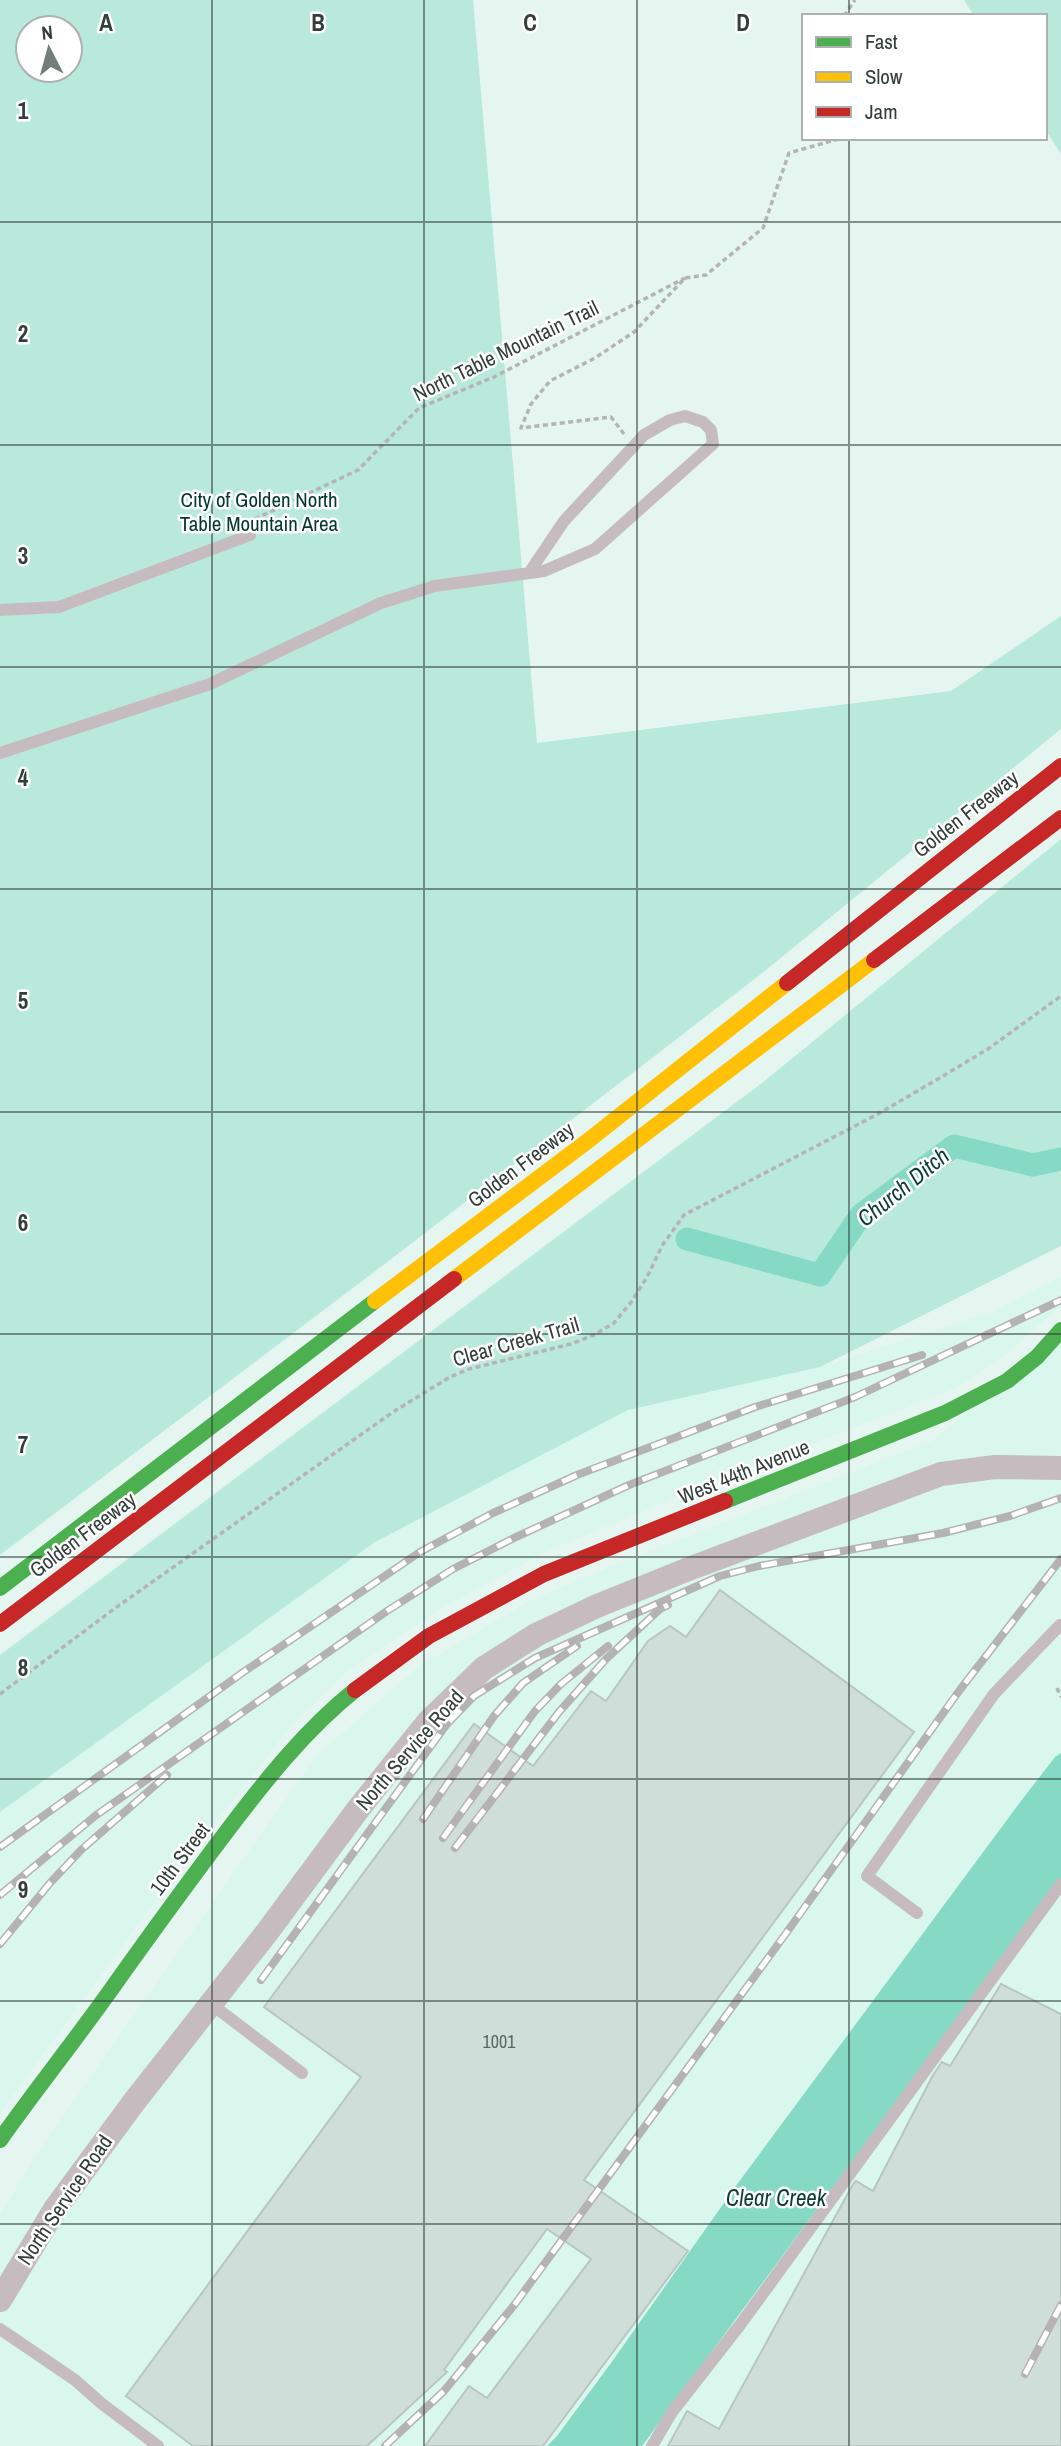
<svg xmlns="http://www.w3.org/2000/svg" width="1061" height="2446" font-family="'Archivo Narrow',sans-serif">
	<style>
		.built { fill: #d9f7ed }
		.green { fill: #b8e9db; fill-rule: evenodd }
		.water { fill: #86dac5 }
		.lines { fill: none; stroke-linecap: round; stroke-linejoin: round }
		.canal { stroke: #86dac5; stroke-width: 23 }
		.building { fill: #d0ded9; stroke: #b8c6c1; stroke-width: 2 }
		.path { stroke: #b5b3b3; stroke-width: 3.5; stroke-dasharray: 5 3.5; stroke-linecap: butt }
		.lane { stroke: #c6bcbf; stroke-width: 12 }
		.street { stroke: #c6bcbf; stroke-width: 24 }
		.fast { stroke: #4caf50; stroke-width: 16 }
		.slow { stroke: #ffc107; stroke-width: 16 }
		.jam { stroke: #c62828; stroke-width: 16 }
		.rail-casing { stroke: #b5b2b3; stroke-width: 8 }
		.rail { stroke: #fff; stroke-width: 5; stroke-dasharray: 16; stroke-linecap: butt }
		.grid { fill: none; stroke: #323e3a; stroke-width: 2; stroke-opacity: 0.55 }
		.labels { text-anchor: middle; stroke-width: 5; stroke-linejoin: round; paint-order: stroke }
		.number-label { font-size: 18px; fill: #5a6762 }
		.street-label { font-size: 21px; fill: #323e3a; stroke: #fff }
		.park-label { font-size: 21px; fill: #02382d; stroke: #fff }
		.water-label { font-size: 23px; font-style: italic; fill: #0c3f34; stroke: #fff }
		.grid-label { font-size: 23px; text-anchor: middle; font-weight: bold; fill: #323e3a; stroke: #fff; stroke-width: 5; stroke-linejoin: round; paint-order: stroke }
	</style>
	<rect width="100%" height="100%" fill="#e5f6f0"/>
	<path class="built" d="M1061,1277V1308L1055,1311L1003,1357L956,1388L689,1492L550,1550L441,1608L348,1671L294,1722L170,1881L0,2113V1812L375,1542L628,1410L820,1367L994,1311Z
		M1061,1329V2446H0V2215L37,2153L315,1757L419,1666L531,1600L610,1567L934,1440Z"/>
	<path class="green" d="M0,0H473L537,743L951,691L1061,616V729L761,974L386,1263L0,1555ZM28,28H70V70H28Z
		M964,0H1061V154L1045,129V16H974Z
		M1061,839V1246L820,1367L628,1410L375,1542L0,1812V1655L762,1083Z"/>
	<path class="water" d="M1061,1753V1879L642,2446H547L557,2436L611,2363L738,2183L1021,1801L1055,1757Z"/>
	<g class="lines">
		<path class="canal" d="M687,1239L820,1275L861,1215L954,1146L1033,1165L1061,1159"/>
	</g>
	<path class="building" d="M720,1590L914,1732L584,2180L688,2251L543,2446H425L469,2386L487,2398L591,2259L547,2229L444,2370L447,2372L367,2446H193L126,2396L361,2077L264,2007L474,1724L533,1766L591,1691L606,1701L648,1641L670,1626L686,1637Z
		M1001,1984L1061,2014V2446H668L687,2411L719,2429L853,2184L856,2181L873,2191L933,2075L942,2062L950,2066Z"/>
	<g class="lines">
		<path class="path" d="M844,16L855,0
			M624,434L611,417L521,428L531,404L550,381L595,358L634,332L685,278L706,275L763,228L789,153L842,138
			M255,519L358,470L419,408L494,377L685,278
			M1057,1688L1061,1697
			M0,1694L114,1609L393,1412L450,1377L469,1369L571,1344L594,1335L614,1323L632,1301L647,1277L662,1246L684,1215L878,1114L943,1076L988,1049L1061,996"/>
		<path class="lane" d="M0,610L59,607L250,535
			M0,753L210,684L381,603L435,586L544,571L595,549L713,444L711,430L703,422L685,416L670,420L644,435L564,521L529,573
			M917,1913L867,1876L994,1694L1060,1625
			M211,2004L302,2073
			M0,2329L75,2380L101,2403L158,2446
			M652,2446L672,2412L740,2325L1061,1884"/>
		<path class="street" d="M0,2300L55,2209L134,2102L268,1931L359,1808L428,1722L484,1668L536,1635L597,1606L686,1570L941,1474L995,1467L1061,1468"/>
		<path class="fast" d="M725,1501L945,1413L1007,1381L1037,1357L1061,1330
			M0,1588L375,1301
			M0,2140C39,2085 81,2033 120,1977C155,1928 190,1880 227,1831C265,1781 305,1730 355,1690"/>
		<path class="slow" d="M454,1279L874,960
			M375,1301L589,1140L787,983"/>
		<path class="jam" d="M874,960L1061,818
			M787,983L1061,766
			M0,1624L454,1279
			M355,1690L429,1636L544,1574L725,1501"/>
		<g class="rail-casing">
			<path id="rail" d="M423,1819L494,1716L523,1683L577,1646
				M443,1838L535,1711L561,1684L608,1646
				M0,1847L242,1673L420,1552L493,1513L577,1475L755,1407L922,1355
				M455,1848L559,1712L606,1659L660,1609L668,1605
				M0,1895L95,1816L387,1611L453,1569L516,1537L629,1485L855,1397L1061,1300
				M0,1944L50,1883L81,1850L167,1775
				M261,1980L447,1724L474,1696L535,1658L720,1576L759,1566L943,1533L1010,1516L1061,1498
				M1025,2374L1061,2305
				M385,2446L444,2391L515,2304L787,1932L959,1691L1061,1559"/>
		</g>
		<use href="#rail" class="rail"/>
	</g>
	<path class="grid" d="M212,0V2446M424,0V2446M637,0V2446M849,0V16M849,138V2446M0,222H1061M0,445H1061M0,667H1061M0,889H1061M0,1112H1061M0,1334H1061M0,1557H1061M0,1779H1061M0,2001H1061M0,2224H1061"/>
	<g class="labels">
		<g class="number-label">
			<text x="499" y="2048">1001</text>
		</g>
		<g class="street-label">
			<text transform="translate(506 351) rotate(-26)" y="7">North Table Mountain Trail</text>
			<text transform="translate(966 814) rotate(-38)" y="7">Golden Freeway</text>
			<text transform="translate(521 1165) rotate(-37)" y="7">Golden Freeway</text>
			<text transform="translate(516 1342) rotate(-16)" y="7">Clear Creek Trail</text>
			<text transform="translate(744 1472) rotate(-22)" y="7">West 44th Avenue</text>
			<text transform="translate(83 1535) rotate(-37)" y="7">Golden Freeway</text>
			<text transform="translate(410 1750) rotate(-49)" y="7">North Service Road</text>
			<text transform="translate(180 1859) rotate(-53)" y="7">10th Street</text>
			<text transform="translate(65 2200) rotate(-56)" y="7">North Service Road</text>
		</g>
		<g class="park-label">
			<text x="259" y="507">City of Golden North<tspan x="259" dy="24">Table Mountain Area</tspan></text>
		</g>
		<g class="water-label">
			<text transform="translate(903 1187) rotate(-39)" y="8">Church Ditch</text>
			<text x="776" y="2206">Clear Creek</text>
		</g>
	</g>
	<g class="grid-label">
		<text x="106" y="31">A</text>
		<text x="318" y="31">B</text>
		<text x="530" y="31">C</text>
		<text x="743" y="31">D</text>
		<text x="23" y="119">1</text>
		<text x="23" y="342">2</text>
		<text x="23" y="564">3</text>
		<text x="23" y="786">4</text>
		<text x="23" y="1009">5</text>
		<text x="23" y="1231">6</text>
		<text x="23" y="1453">7</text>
		<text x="23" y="1676">8</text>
		<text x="23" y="1898">9</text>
	</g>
	<rect x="802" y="14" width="245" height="126" fill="#ffffff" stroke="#adb2b0" stroke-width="2"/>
	<rect x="816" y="37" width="35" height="10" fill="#4caf50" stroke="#adb2b0" stroke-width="2"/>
	<text x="865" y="49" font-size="21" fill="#323e3a">Fast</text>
	<rect x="816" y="72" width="35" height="10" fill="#ffc107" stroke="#adb2b0" stroke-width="2"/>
	<text x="865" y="84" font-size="21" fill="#323e3a">Slow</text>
	<rect x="816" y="107" width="35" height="10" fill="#c62828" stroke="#adb2b0" stroke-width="2"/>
	<text x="865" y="119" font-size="21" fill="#323e3a">Jam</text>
	<g transform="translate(49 49) rotate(354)"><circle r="33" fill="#ffffff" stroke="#adb2b0" stroke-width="2"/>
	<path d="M0-5L12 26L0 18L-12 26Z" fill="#717e7a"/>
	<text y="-10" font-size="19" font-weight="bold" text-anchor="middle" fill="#323e3a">N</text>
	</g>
</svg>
